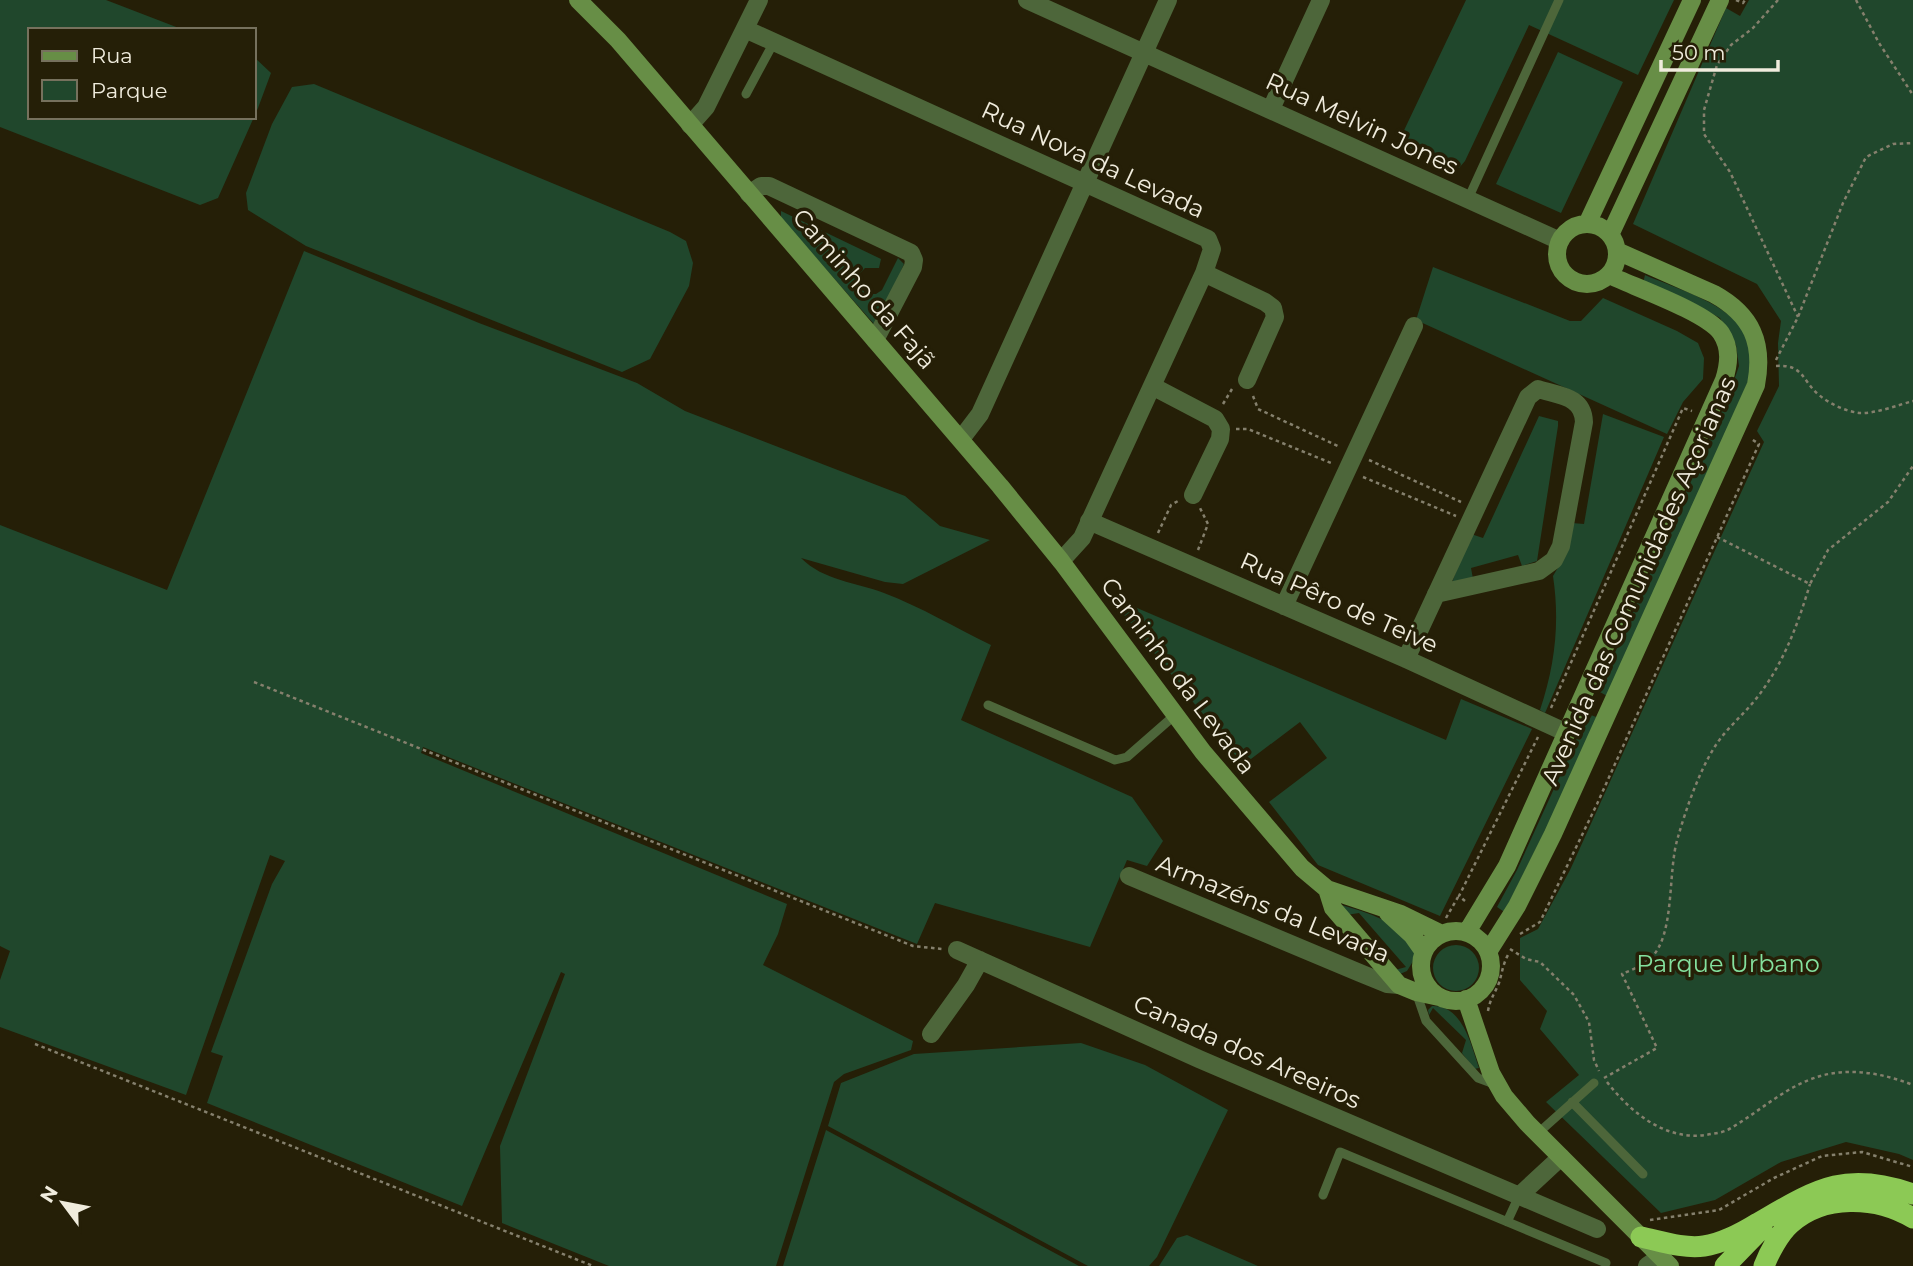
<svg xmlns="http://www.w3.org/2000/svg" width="1913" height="1266" font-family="Montserrat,sans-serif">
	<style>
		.green { fill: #20472c }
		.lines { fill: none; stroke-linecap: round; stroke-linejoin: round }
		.path { stroke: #85806d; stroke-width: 2.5; stroke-dasharray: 3.5 3.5; stroke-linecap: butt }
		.lane { stroke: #4d663a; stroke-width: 9 }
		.street { stroke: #4d663a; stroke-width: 18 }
		.secondary { stroke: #678e46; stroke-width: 18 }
		.highway { stroke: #8cc955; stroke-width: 21 }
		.labels { text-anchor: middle; stroke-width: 7; stroke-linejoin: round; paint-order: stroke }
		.street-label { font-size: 24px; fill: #f0ecdd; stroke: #251f07 }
		.park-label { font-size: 24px; fill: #84e19e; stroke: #251f07 }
	</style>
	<rect width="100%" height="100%" fill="#251f07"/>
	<path class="green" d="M0,0H106L184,30H30V117H254V57L271,73L258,108L218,198L200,205L0,127Z
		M1466,0H1674L1638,75L1529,25L1465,161L1459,168L1398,143Z
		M1749,0H1913V1160L1899,1154L1846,1142L1781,1162L1715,1200L1661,1213L1546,1102L1579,1075L1540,1029L1547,1011L1520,980V938L1538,929L1570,870L1764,442L1757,431L1779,386L1778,343L1781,321L1757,284L1633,224L1726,8L1740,16Z
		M1558,52L1623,82L1561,213L1496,184Z
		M314,84L670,232L686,241L693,263L689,286L650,359L622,372L306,246L248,210L246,193L272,124L292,87Z
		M781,211L881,259L879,268H865L858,275L859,286L866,294H876L882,290L898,258L904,264L880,321L874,324L781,218Z
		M304,251L479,323L637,383L685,411L905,496L940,526L990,540L903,584L885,582L801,558C824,581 856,582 884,593C921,607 956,628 991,645L961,720L1132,797L1163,841L1147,866L1127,860L1090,947L935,903L917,944L423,747L421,753L787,904L778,934L763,965L913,1041L911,1050L844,1074L834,1082L776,1266H609L502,1223L500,1146L565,974L561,972L462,1206L207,1103L223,1056L211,1052L272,884L285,861L270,855L186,1095L0,1027V980L10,951L0,946V525L167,590Z
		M1433,267L1570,321H1581L1603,298L1677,331L1698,343L1704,358L1703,379L1683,402L1667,434L1416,320Z
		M1645,275C1677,289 1732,304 1747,337C1751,348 1750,364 1751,375L1609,697L1598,691L1729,395L1739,366L1736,345L1720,318L1689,301L1643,283Z
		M1603,414L1664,437L1545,713L1540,710C1555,665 1560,623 1553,576L1566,554L1572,523L1584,524Z
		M1539,416L1558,421V426L1537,561L1522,566L1518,555L1471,568L1473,579L1452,582L1471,534L1483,538Z
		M1109,596L1446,740L1461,699L1532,729L1440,916L1318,865L1269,802L1327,758L1300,722L1243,765Z
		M1588,714L1599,718L1527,874L1506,913L1497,907L1517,870Z
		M1337,904C1358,909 1400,922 1411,942C1413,946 1414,953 1415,958L1407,971L1400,974L1395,970L1406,967L1359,913L1346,915Z
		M1433 968a23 23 0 1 1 46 0a23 23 0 1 1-46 0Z
		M1432,1006C1463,1005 1471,1045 1479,1068L1474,1069L1462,1053L1466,1040L1433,1008L1429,1015L1428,1010Z
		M1081,1043L1145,1065L1228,1110L1157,1257L1149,1266H1088L828,1126L841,1083L914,1054Z
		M826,1130L1079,1266H783Z
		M1187,1235L1258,1266H1159L1177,1238Z"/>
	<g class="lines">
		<path class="path" d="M1736,0L1743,3L1745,0
			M1778,0L1753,28L1731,45L1717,65L1704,110V134L1730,172L1798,317
			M1856,0L1879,43L1913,95
			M1776,360L1798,317L1843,203L1866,157L1893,144L1913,143
			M1776,366C1804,364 1802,381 1819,395C1830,404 1845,411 1859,413C1875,414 1898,405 1913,401
			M1253,396L1258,409L1340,447
			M1223,404L1232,389
			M1236,429H1248L1331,463
			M1369,460L1461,502
			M1363,477L1456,516
			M1158,533L1171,505L1178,501
			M1717,537L1810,584L1828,550L1888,502L1913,466
			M1198,550L1208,524L1200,508
			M254,682L913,946L942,949
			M1551,708L1683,408L1692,411
			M1465,901L1459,896L1538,737
			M1446,918L1458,897
			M1520,934L1540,922L1597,804L1759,444L1750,438
			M1510,949L1526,959L1540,962L1574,995L1589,1022L1594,1060L1599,1071
			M1488,1011C1490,999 1495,993 1499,983C1502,973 1503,964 1508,955
			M35,1044L593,1266
			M1604,1078L1657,1048L1622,974C1631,970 1643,966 1650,959C1676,935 1667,872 1678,837C1686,809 1699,772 1714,748C1726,728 1745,714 1759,695C1784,662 1798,624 1810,584
			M1607,1082C1632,1114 1668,1143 1711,1134C1718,1133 1725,1132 1731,1128C1762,1110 1788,1084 1824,1075C1854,1068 1885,1074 1913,1085
			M1650,1220L1719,1210L1774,1178L1822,1156L1862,1152L1913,1167"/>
		<path class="lane" d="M746,94L774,42
			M1468,199L1559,0
			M988,705L1115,760L1127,757L1175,715
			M1416,992L1426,1021L1478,1078L1497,1085
			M1572,1102L1643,1174
			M1537,1134L1594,1083
			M1323,1195L1340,1152L1606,1263
			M1507,1222L1519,1196"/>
		<path class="street" d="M1027,0L1560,241
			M745,29L1208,239L1212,249L1204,273L1082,538L1061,561
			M1271,109L1321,0
			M690,125L706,107L759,0
			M749,194L761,186H769L911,253L914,260L913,267L875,340
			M1204,273L1265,302L1273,308L1275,317L1247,380
			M1152,386L1215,419L1221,429L1220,439L1193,495
			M961,439L980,414L1168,0
			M1089,521L1406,659L1567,733
			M1284,606L1414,326
			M1406,659L1528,397L1538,389C1560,396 1583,396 1584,422L1561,546L1554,560L1539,571L1436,594
			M1129,876L1360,973L1387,984L1399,985
			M957,950L1199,1059L1597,1229
			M931,1034L966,985L980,960
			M1519,1196L1561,1157
			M1647,1266L1660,1257"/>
		<path class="secondary" d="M578,0L618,40L1000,486L1061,561L1203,752L1302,868L1327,889L1401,914L1442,934
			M1587,224L1692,0
			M1557 254a30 30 0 1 1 60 0a30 30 0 1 1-60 0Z
			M1610,235L1720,0
			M1327,889L1333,908L1399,985L1416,992L1439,997
			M1388,913L1412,935L1424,952
			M1421 966a35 35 0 1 1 70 0a35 35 0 1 1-70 0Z
			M1467,932L1507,866L1724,380C1729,364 1731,348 1721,333C1706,312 1634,287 1609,275
			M1488,952L1517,906L1553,834L1756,385C1764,343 1752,315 1714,294L1617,251
			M1466,999L1491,1073L1504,1096L1527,1123L1670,1266"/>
		<path class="highway" d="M1641,1237C1660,1241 1684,1249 1704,1246C1723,1243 1742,1233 1758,1223C1817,1189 1845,1170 1913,1194
			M1725,1266L1762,1228
			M1764,1266C1769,1253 1779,1234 1790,1224C1823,1194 1876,1196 1913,1218"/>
	</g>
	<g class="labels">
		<g class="street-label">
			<text transform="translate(1362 124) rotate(25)" y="8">Rua Melvin Jones</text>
			<text transform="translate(1093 160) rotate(25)" y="8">Rua Nova da Levada</text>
			<text transform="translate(864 289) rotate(49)" y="8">Caminho da Fajã</text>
			<text transform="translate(1639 581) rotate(-66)" y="8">Avenida das Comunidades Açorianas</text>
			<text transform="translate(1339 603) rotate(24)" y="8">Rua Pêro de Teive</text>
			<text transform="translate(1178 676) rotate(53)" y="8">Caminho da Levada</text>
			<text transform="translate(1273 909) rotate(22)" y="8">Armazéns da Levada</text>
			<text transform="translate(1247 1052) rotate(24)" y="8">Canada dos Areeiros</text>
		</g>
		<g class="park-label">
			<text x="1728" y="972">Parque Urbano</text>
		</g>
	</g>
	<rect x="28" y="28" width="228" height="91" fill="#251f07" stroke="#76715d" stroke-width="2"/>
	<rect x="42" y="51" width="35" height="10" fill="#678e46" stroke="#76715d" stroke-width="2"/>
	<text x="91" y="63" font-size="21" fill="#f0ecdd">Rua</text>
	<rect x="42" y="80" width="35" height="21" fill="#20472c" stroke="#76715d" stroke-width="2"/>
	<text x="91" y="98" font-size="21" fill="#f0ecdd">Parque</text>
	<g transform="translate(63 1203) rotate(302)" stroke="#251f07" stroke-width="5" paint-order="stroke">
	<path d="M0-5L12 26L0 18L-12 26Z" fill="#f0ecdd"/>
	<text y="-10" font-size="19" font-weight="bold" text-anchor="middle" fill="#f0ecdd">N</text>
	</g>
	<path d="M1661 60v10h117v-10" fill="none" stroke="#f0ecdd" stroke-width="3.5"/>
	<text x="1672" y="60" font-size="21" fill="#f0ecdd" stroke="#251f07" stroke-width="5" paint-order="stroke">50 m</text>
</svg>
